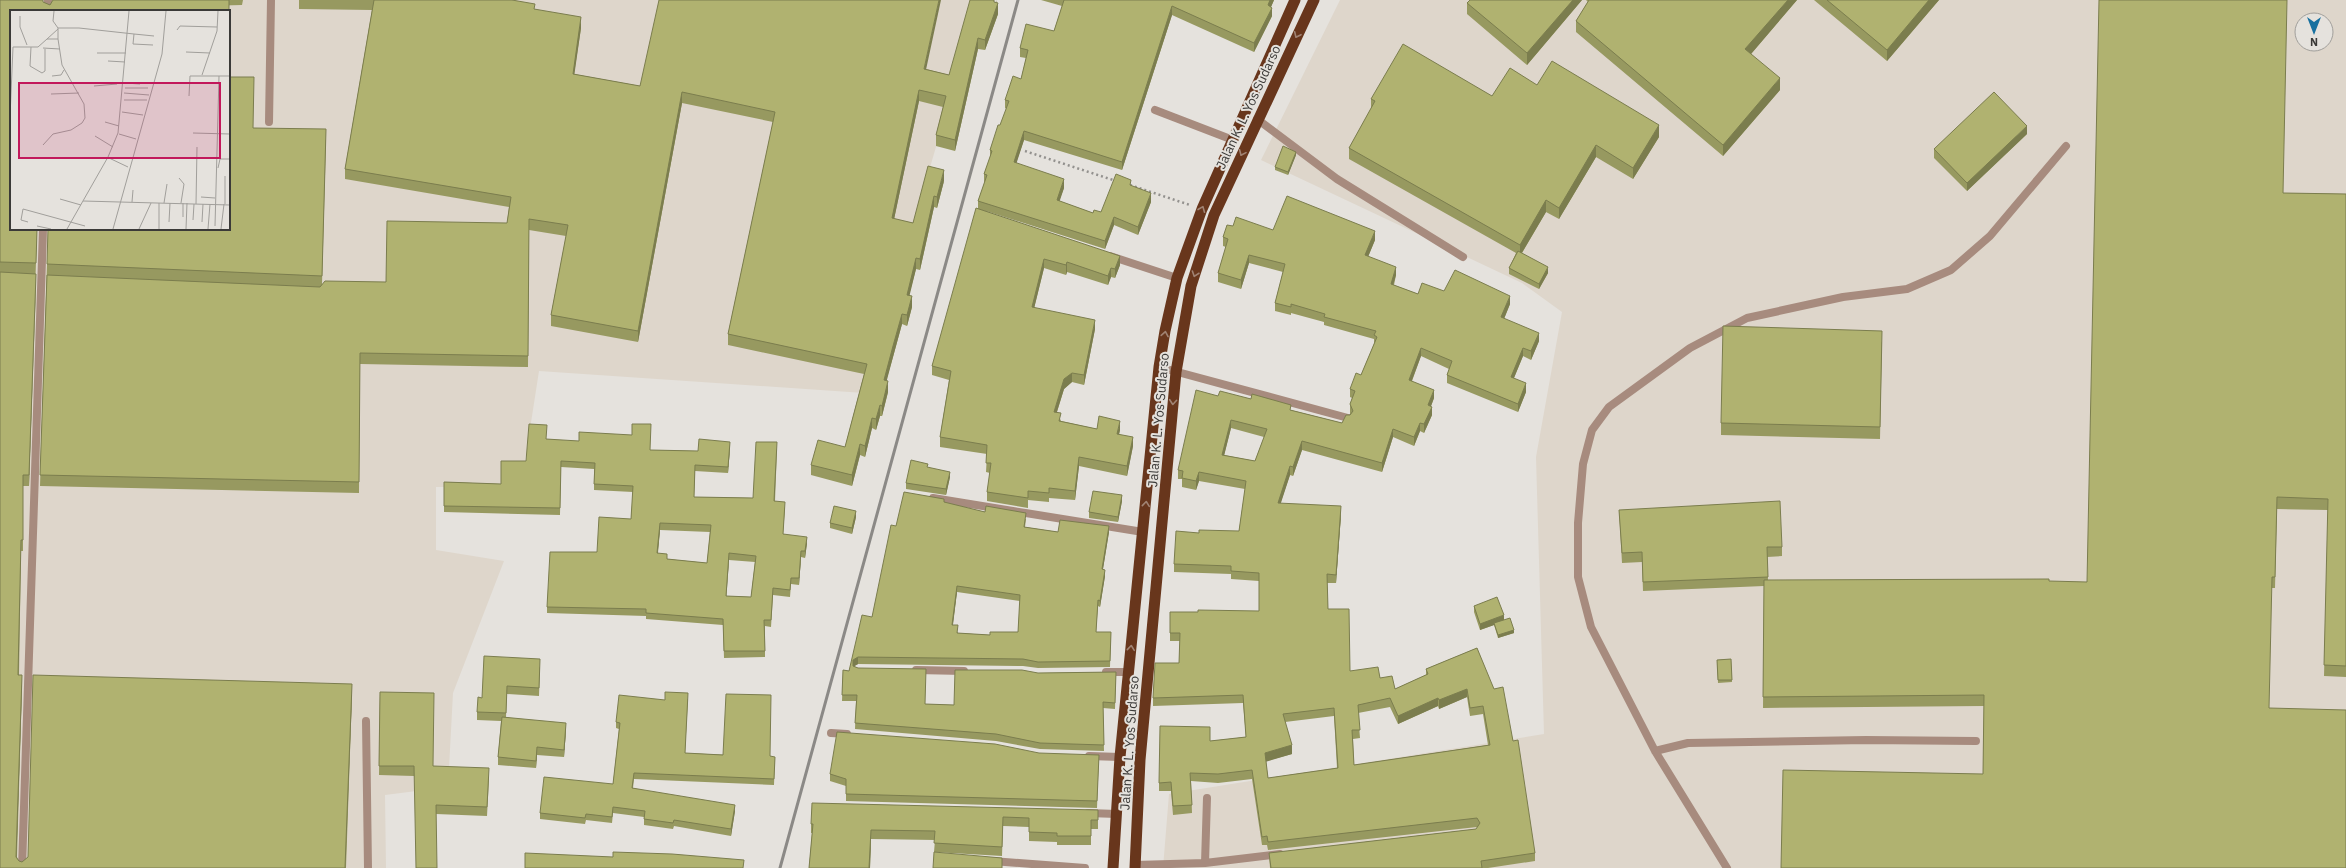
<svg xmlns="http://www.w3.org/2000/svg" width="2346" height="868" font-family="'IBM Plex Sans',sans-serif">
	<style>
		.built { fill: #ded6cb; fill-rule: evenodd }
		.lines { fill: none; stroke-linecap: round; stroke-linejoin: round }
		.path { stroke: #93918e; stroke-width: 2.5; stroke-dasharray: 2 3; stroke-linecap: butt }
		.service { stroke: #a78b7e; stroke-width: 8 }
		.minor { stroke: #a78b7e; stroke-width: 8 }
		.trunk { stroke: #68361c; stroke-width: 11 }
		.rail { stroke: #8b8986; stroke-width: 3 }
		.wall { fill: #979960; fill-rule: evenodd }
		.shaded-wall { fill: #7b7d4e }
		.building { fill: #b0b270; stroke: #7b7d4e; fill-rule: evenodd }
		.oneway { stroke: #a08373 }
		.labels { text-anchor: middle; stroke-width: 4; stroke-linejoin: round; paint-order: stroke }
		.street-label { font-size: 13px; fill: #3b3a38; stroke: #e5e2dd }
		.inset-road { fill: none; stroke: #a19f9b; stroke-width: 1 }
		.view { fill: #c2185b; fill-opacity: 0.15; stroke: #c2185b; stroke-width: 2 }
		.inset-edge { fill: none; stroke: #3b3a38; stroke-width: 2 }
	</style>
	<rect width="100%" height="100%" fill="#e5e2dd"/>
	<path class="built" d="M0,0H979L864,393L539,371L521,487H436V550L504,561L453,693L448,787L385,795L386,868H0ZM11,11H229V229H11Z
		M1340,0H2346V868H1163L1169,794L1544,734L1536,457L1562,312L1522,283L1261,160ZM2302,20H2326V44H2302Z"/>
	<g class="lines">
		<path class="path" d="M1025,151L1116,181
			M1130,185L1190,205"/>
		<path class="service" d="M48,11V0
			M1155,110L1233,140
			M1257,119L1337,179L1463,257
			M269,122L271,0
			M1159,367L1348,418
			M933,498L1143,532
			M366,721L368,868
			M1655,751L1688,743L1866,740L1976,741
			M1205,863L1280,854
			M1135,865L1205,863L1207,798
			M22,868L43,229
			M1727,868L1655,751L1591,627L1578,577V523L1583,464L1592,430L1609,407L1690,348L1747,318L1843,297L1907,289L1951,270L1990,236L2066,146"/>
		<path class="minor" d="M1110,256L1177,278
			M916,670L964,671
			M1106,672H1129
			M831,733L847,734
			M1089,756L1120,757
			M1088,813L1117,814
			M992,861L1085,868"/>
		<path class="trunk" d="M1113,868L1120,757L1159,367L1165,331L1177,278L1202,209L1295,0
			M1135,868L1140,760L1176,372L1191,286L1214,215L1314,0"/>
		<path class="rail" d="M780,868L1018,0"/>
	</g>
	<path class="wall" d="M0,0L43,2L50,5L53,0H243L242,5L11,11L37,229L29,486H23V551H21L19,675L22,686L17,857L19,861L22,862L352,695L346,868H0Z
		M299,0H512L581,28L574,74L640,86L926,69L949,75L997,0L996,3L998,14L985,50L978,49L955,151L936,146V135L943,107L919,101L894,219L913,223L944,181L937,208L934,207L920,270L916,269L909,295L912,307L907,326L902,324L893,357L886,381L888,392L882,416H880L876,430L872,428L865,457L860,455L852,486L811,475V465L845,447L864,374L728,345V334L773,122L682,103L638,342L551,326V315L566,236L529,230L528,367L360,364L359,493L40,486L47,264L253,128L326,140L322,284L386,282L507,223L509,207L345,179V169L372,10L299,9Z
		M1041,0H1274L1271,7L1272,16L1254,52L1172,15L1122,170L1024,140L1016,163L1064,188L1059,201L1093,213L1101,212L1131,185L1151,202L1138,235L1114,225L1105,249L986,211L1120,265L1115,278L1111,277L1108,285L1067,272L1066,275L1044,268L1034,308L1095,329L1084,385L1072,382L1064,389L1057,412L1061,421L1097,429L1120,430L1119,434L1133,446L1127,476L1079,466L1075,500L1049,498V502L1028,500V508L987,501V492L990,473L986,472L987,454L940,447V437L949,380L932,375V366L978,209V201L985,182H984V174L990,158V150L1007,109L1005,108V100L1021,79L1026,58L1020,57V48L1054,31L1062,6Z
		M1470,0H1582L1527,65L1467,14V3Z
		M1586,0H1797L1751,54L1780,90L1723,156L1576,32V21L1588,2Z
		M1814,0H1939L1887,61Z
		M1492,96L1659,137L1633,179L1596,157L1559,219L1546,212L1522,253L1548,273L1539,289L1509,274V268L1516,253L1349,159V148L1371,109V99Z
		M2027,134L1967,191L1934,158V149Z
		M1296,155L1288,175L1275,170V167Z
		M2283,193L2346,194V677L2324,676L2328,510L2277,509L2275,588H2272L1983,774L1984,706L1763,708L1764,586L1643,591L1642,562L1622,563L1619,510L1782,547V556L1767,557L1768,580L2087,582Z
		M1233,226L1375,240L1368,257L1396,275L1394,285L1418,294L1444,291L1510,304L1504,319L1539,341L1531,360L1523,356L1514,378L1526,392L1518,412L1447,383V375L1449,369L1421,356L1412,381L1434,398L1431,406L1432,415L1424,433L1420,431L1414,446L1393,437L1382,472L1302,450L1293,476L1290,475L1280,504L1341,515L1336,583H1327L1328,609L1350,671L1380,678L1395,689L1426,675V669L1477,648L1513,741L1535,853V861L1488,868H1270L1269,853L1476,829L1477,827L1268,850L1267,845H1262L1252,779L1218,783L1191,781L1192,813L1173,815L1171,791H1159V783L1210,741L1246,737L1243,703L1153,706V698L1179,663L1180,641H1170V612H1198L1259,611V581L1231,579V574L1174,572V564L1199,533L1239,531L1245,489L1199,481L1196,490L1182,487V479H1178V470L1218,396L1291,410L1342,423L1350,414V404L1352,398L1350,397V389L1361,375L1374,344V339L1324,325V322L1291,313V315L1275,311V303L1283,272L1249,263L1241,289L1218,282V273L1226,247L1223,246V237ZM1231,428L1264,437L1255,461L1224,455ZM1467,697L1470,716L1483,714L1488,745L1354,765L1353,739L1360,738L1358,713L1390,707L1398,724L1438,706L1439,709ZM1334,716L1337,768L1268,778L1266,761L1292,754L1285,722Z
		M1882,342L1880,439L1721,435V423Z
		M546,439L650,450L698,451L730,448L728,473L695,471L694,497L753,498L777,449L775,501L785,508L783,534L807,543L805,558L801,557L799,585L791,584L790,597L773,595L771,627L765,626V657L724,658L723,625L646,619V616L547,613V607L597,552L631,519L633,492L594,490V469L561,467L560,515L444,512V482L501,484L526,461ZM660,530L710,532L707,563L667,559L658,553ZM729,560L755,562L751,597L726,596Z
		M950,477L946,495L906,489V483Z
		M1122,501L1118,522L1089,518V512Z
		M944,503L985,512L1026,519L1025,527L1058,532H1109L1103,569L1105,576L1100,607L1098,606L1096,632H1111L1110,667L1038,668L1023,666L858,664L854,666L925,704L954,705L1038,673L1116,672L1115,709L1103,708L1104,751L1040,749L996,741L855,729L856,701H842L843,670L849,671L872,617L896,526ZM957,592L1020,601L1018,632L990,635L958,633L953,625Z
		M856,517L852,534L830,528V523Z
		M1474,606L1504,620L1514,633L1498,638L1494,625L1480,630L1474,612Z
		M1731,659L1732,682L1718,683L1717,660Z
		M540,667L539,696L507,694L506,717L566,730L564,757L537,755L536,768L498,765V757L501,721L477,720V712L482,698Z
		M380,692L433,766L489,778L487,816L436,814L414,776L379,775Z
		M688,699L685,753L775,757L774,785L634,779L633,788L735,811L731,836L674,826L673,829L644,825V817L613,813L612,823L586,820L585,824L540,819V813L613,784L619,729L616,728V722L665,700Z
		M1099,755L1097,808L846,801V786L830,781V774Z
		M1098,810V829H1091V845H1057V842L1029,841V827L1003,826L1002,856L934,852L935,840L871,839L870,868H809L812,833H811V824Z"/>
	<path class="shaded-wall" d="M939,0H941L924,79V69Z
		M1270,0H1274L1268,14V5Z
		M1573,0H1582L1527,65V53Z
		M1788,0H1797L1745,61V49Z
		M1929,0H1939L1887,61V50Z
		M998,3V14L985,50V40Z
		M1172,6V15L1122,170V162Z
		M1272,8V16L1254,52V43Z
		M581,17V28L573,84V74Z
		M978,38V49L955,151V140Z
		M1780,78V90L1723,156V145Z
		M919,90V101L892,229V218Z
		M682,92V103L638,342V331Z
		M1659,125V137L1633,179V168Z
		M2027,126V134L1967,191V183Z
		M1024,131V140L1014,171V162Z
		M1596,145V157L1559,219V208Z
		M1296,152V155L1288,175V172Z
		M944,170V181L937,208V197Z
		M1064,179V188L1057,209V200Z
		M1151,193V202L1138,235V227Z
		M934,196V207L920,270V259Z
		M1546,200V212L1520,256V245Z
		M1114,217V225L1105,249V241Z
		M1375,231V240L1365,264V255Z
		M1249,255V263L1241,289V280Z
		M1120,256V265L1115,278V269Z
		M916,258V269L907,306V295Z
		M1044,259V268L1032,317V307Z
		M1067,262V272L1066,275V265Z
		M1396,267V275L1391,292V284Z
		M1548,267V273L1539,289V284Z
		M1111,268V277L1108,285V276Z
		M36,274V285L29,486V475Z
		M912,296V307L907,326V315Z
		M1510,296V304L1501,326V317Z
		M902,314V324L893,357L884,391V380L893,346Z
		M1095,320V329L1084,385V375Z
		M1539,333V341L1531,360V351Z
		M1421,348V356L1409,388V380Z
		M1523,348V356L1511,385V377Z
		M1072,373V382L1064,389L1054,421V412L1064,379Z
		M888,381V392L882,416V406Z
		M1526,383V392L1518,412V404Z
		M1434,390V398L1428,414V405Z
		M880,405V416L876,430V419Z
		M1432,407V415L1424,433V424Z
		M872,418V428L865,457V446Z
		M1231,420V428L1222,464V455Z
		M1120,421V430L1117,443V434Z
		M1420,423V431L1414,446V437Z
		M1393,429V437L1382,472V463Z
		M1133,437V446L1127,476V466Z
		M1302,441V450L1293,476V467Z
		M730,442V448L728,473V467Z
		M860,444V455L852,486V475Z
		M1079,457V466L1075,500V491Z
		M1290,466V475L1278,512V503Z
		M950,472V477L946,495V489Z
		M1199,472V481L1196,490V481Z
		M1122,495V501L1118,522V517Z
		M1341,506V515L1336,583V575Z
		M856,511V517L852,534V528Z
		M660,523V530L657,560V553Z
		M1109,526V532L1102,575V569Z
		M807,537V543L805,558V551Z
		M801,551V557L799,585V578Z
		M729,553V560L726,602V596Z
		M1105,570V576L1100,607V601Z
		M957,586V592L952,631V625Z
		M1504,615V621L1494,623V625L1480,630V624Z
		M1514,630V633L1498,638V635Z
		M858,657V664L853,667V660Z
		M22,675V686L16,868V857Z
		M352,684V695L345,868Z
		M1467,689V697L1439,709V700Z
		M1438,698V706L1398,724V716Z
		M566,723V730L564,757V750Z
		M1292,745V754L1265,762V753Z
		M537,747V755L536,768V761Z
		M735,805V811L731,836V829Z
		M871,830V839L870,868H869Z"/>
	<path class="building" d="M0,0H43V2L50,5L53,0H229V11H11V229H37L36,263L0,262Z
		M374,0H512L535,4L534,9L581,17L573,74L640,86L659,0H939L924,69L949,75L970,0H994V2L998,3L985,40L978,38L955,140L936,135L946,96L919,90L892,218L913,223L928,166L944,170L937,197L934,196L920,259L916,258L907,295L912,296L907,315L902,314L893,346L884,380L888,381L882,406L880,405L876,419L872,418L865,446L860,444L852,475L811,465L818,440L845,447L867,364L728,334L775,112L682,92L638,331L551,315L568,225L529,219L528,356L360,353L359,482L40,475L47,275L320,287L325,281L386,282L387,221L507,223L511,197L345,169Z
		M1064,0H1270L1268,5L1272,8L1254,43L1172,6L1122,162L1024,131L1014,162L1064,179L1057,200L1093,213L1094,210L1101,212L1116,174L1131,180L1130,185L1151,193L1138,227L1114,217L1105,241L978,201L987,175L984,174L992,151L990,150L998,125H1000L1009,101L1005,100L1013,76L1021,79L1028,50L1020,48L1026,24L1054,31Z
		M1470,0H1573L1527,53L1467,3Z
		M1589,0H1788L1745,49L1780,78L1723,145L1576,21Z
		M1827,0H1929L1887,50Z
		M2099,0H2287L2283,193L2346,194V666L2324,665L2328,499L2277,497L2275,577H2272L2269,708L2346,710V868H1781L1783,770L1983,774L1984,695L1763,697L1764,580L2049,579V581L2087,582Z
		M1403,44L1492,96L1510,68L1537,85L1552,61L1659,125L1633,168L1596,145L1559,208L1546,200L1520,245L1349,148L1375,101L1371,99Z
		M229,77H254L253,128L326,129L322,276L47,264L48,229H229Z
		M1994,92L2027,126L1967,183L1934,149Z
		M1283,146L1296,152L1288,172L1275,167Z
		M1287,196L1375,231L1365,255L1396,267L1391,284L1418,294L1422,283L1444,291L1455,270L1510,296L1501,317L1539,333L1531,351L1523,348L1511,377L1526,383L1518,404L1447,375L1452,361L1421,348L1409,380L1434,390L1428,405L1432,407L1424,424L1420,423L1414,437L1393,429L1382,463L1302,441L1293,467L1290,466L1278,503L1341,506L1336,575L1327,574L1328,609H1349L1350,671L1378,667L1380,678L1392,676L1395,689L1428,674L1426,669L1477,648L1494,689L1503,687L1513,741L1518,740L1535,853L1481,861L1482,868H1271L1269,853L1476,829L1480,823L1477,818L1268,842L1267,836L1262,837L1252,770L1218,774L1190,773L1192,805L1173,806L1171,782L1159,783L1160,726L1210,727V741L1246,737L1243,695L1153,698L1155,663H1179L1180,633H1170V612H1198V610L1259,611V573L1231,571V566L1174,564L1176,531L1199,533V530L1239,531L1246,481L1199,472L1196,481L1182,478L1183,471L1178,470L1196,390L1218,396L1220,391L1251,399L1252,394L1291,405L1290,410L1342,423L1346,415H1350L1353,411L1350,404L1355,391L1350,389L1356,373L1361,375L1377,337L1374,335L1376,331L1324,317L1325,314L1291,304V307L1275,303L1285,264L1249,255L1241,280L1218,273L1228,239L1223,237L1227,225L1233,226L1236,217L1273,230ZM1231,420L1267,429L1255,461L1222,455ZM1467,689L1470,708L1483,706L1490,745L1354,765L1352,730H1360L1358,705L1390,698L1398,716L1438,698L1439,700ZM1334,708L1338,768L1268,778L1265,753L1292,745L1283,714Z
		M976,208L1120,256L1115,269L1111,268L1108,276L1067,262L1066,265L1044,259L1032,307L1095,320L1084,375L1072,373L1064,379L1054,412L1061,413L1059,421L1097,429L1099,416L1120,421L1117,434L1133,437L1127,466L1079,457L1075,491L1049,488V493L1028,491V498L987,492L991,463H986L987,445L940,437L951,371L932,366Z
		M1518,251L1548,267L1539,284L1509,268Z
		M0,272L36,274L29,475H23V540H21L18,675H22L16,857L19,861L22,862L28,857L33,675L352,684L345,868H0Z
		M1723,326L1882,331L1880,427L1721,423Z
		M529,424L547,425L546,439L579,441V432L632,435V424H651L650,450L698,451L699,439L730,442L728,467L695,465L694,497L753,498L756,442H777L774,501L785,502L783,534L807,537L805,551H801L799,578H791L790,590L773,588L771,620H764L765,651H724L723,619L646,613V609L547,607L550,552H597L599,517L631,519L633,486L594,484L595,463L561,461L560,508L444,506V482L501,484V461H526ZM660,523L711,525L707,563L667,559V554L657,553ZM729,553L756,556L751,597L726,596Z
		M911,460L928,464L927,467L950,472L946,489L906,483Z
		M1093,491L1122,495L1118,517L1089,512Z
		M904,492L944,499V502L985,512L986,506L1026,513L1024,527L1058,532L1060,520L1109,526L1102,569L1105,570L1100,601L1098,600L1096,632H1111L1110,661L1038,662L1023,659L858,657L853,660V666L858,668L926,669L925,704L954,705L955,670H1022L1038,673L1116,672L1115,703L1103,702L1104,745L1040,743L996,734L855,723L857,695H842L843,670L849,671L862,615L872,617L891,525L896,526ZM957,586L1020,595L1018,632H990V635L957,633L958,625H952Z
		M1780,501L1782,547H1767L1768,577L1643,582L1642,552L1622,553L1619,510Z
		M834,506L856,511L852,528L830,523Z
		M1497,597L1504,615L1480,624L1474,606Z
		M1510,618L1514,630L1498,635L1494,623Z
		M484,656L540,659L539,688L507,686L506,713L477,712L478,697L482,698Z
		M1731,659L1732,680H1718L1717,660Z
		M380,692L434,693L433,766L489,768L487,807L436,805L437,868H416L414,766H379Z
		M665,692L688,693L685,753L723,755L726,694L771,695L770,756L775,757L774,779L634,773L632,788L735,805L731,829L674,820L673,823L644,819L645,811L613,807L612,817L586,814L585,818L540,813L544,777L613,784L620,723L616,722L619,695L665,700Z
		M502,717L566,723L564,750L537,747L536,761L498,757Z
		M837,732L995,744L1039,753L1099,755L1097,801L846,794V779L830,774Z
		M812,803L1098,810V820H1091V836H1057V833L1029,832V818L1003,817L1002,847L934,843L935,831L871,830L869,868H809L813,824H811Z
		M613,852L672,854L744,860L743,868H525V853L613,857Z
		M934,852L1002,858V868H933Z"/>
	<defs><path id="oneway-chevron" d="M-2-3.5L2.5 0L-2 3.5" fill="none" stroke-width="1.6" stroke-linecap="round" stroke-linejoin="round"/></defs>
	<g class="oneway">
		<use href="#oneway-chevron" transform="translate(1297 35) rotate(115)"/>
		<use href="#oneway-chevron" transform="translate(1242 153) rotate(114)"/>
		<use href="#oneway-chevron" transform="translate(1202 209) rotate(-68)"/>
		<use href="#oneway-chevron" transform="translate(1195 274) rotate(109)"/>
		<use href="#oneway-chevron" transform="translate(1165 334) rotate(-80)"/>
		<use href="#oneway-chevron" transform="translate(1173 402) rotate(95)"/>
		<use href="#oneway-chevron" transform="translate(1146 504) rotate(-84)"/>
		<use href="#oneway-chevron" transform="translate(1131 648) rotate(-84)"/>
	</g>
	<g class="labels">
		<g class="street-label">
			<text transform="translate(1248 107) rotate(-65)" y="5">Jalan K. L. Yos Sudarso</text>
			<text transform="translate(1158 420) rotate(-85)" y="5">Jalan K. L. Yos Sudarso</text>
			<text transform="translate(1129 743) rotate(-86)" y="5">Jalan K. L. Yos Sudarso</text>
		</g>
	</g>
	<g transform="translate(10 10)">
		<rect width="220" height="220" fill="#e5e2dd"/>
		<path class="inset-road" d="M10,6V17L17,35M48,18H69L124,24M167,20L170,16L207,17M37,29L48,19M143,35L123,34L124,24L144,26M21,37L20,56L32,63L35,61V39M33,38L50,39M176,42L200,43M87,43H116M98,51L115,52M192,65L207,21L208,1M42,66L51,65L54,60M115,73L130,74M84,76L107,74M115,78H138M114,83L139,85M41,84L69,83M179,86L180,66H220M114,90H137M112,102L133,105M0,107L3,37H28L37,29H48V18L43,11L44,1M95,112L109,116M183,123L220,124M109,124L126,129M85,126L103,137M33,135L43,124L61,120L72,113L75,108L74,94L52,55L48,29M99,148L118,157M208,158L210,149H220M169,168L174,174L171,193M191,187L205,188M50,189L71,195M73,191L220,195M122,192L123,180M154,193L157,174M186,194L187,137M215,194V166M173,207V193M183,210L184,194M18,212L11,210L13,199L75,216M159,212L160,193M192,212L193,194M27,216L41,219M205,216L209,66M57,219L98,147L108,123L119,1M103,219L152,44L156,1M129,219L141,193M149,219V193M176,219L177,193M198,219L200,194M211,219L214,194"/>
		<path class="view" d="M9,73H210V148H9Z"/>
		<rect width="220" height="220" class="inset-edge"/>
	</g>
	<g transform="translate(2314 32) rotate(180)"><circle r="19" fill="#e5e2dd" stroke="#a19f9b"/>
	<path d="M0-3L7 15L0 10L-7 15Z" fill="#17709f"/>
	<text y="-6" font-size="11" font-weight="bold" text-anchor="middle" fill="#3b3a38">N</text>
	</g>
</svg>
